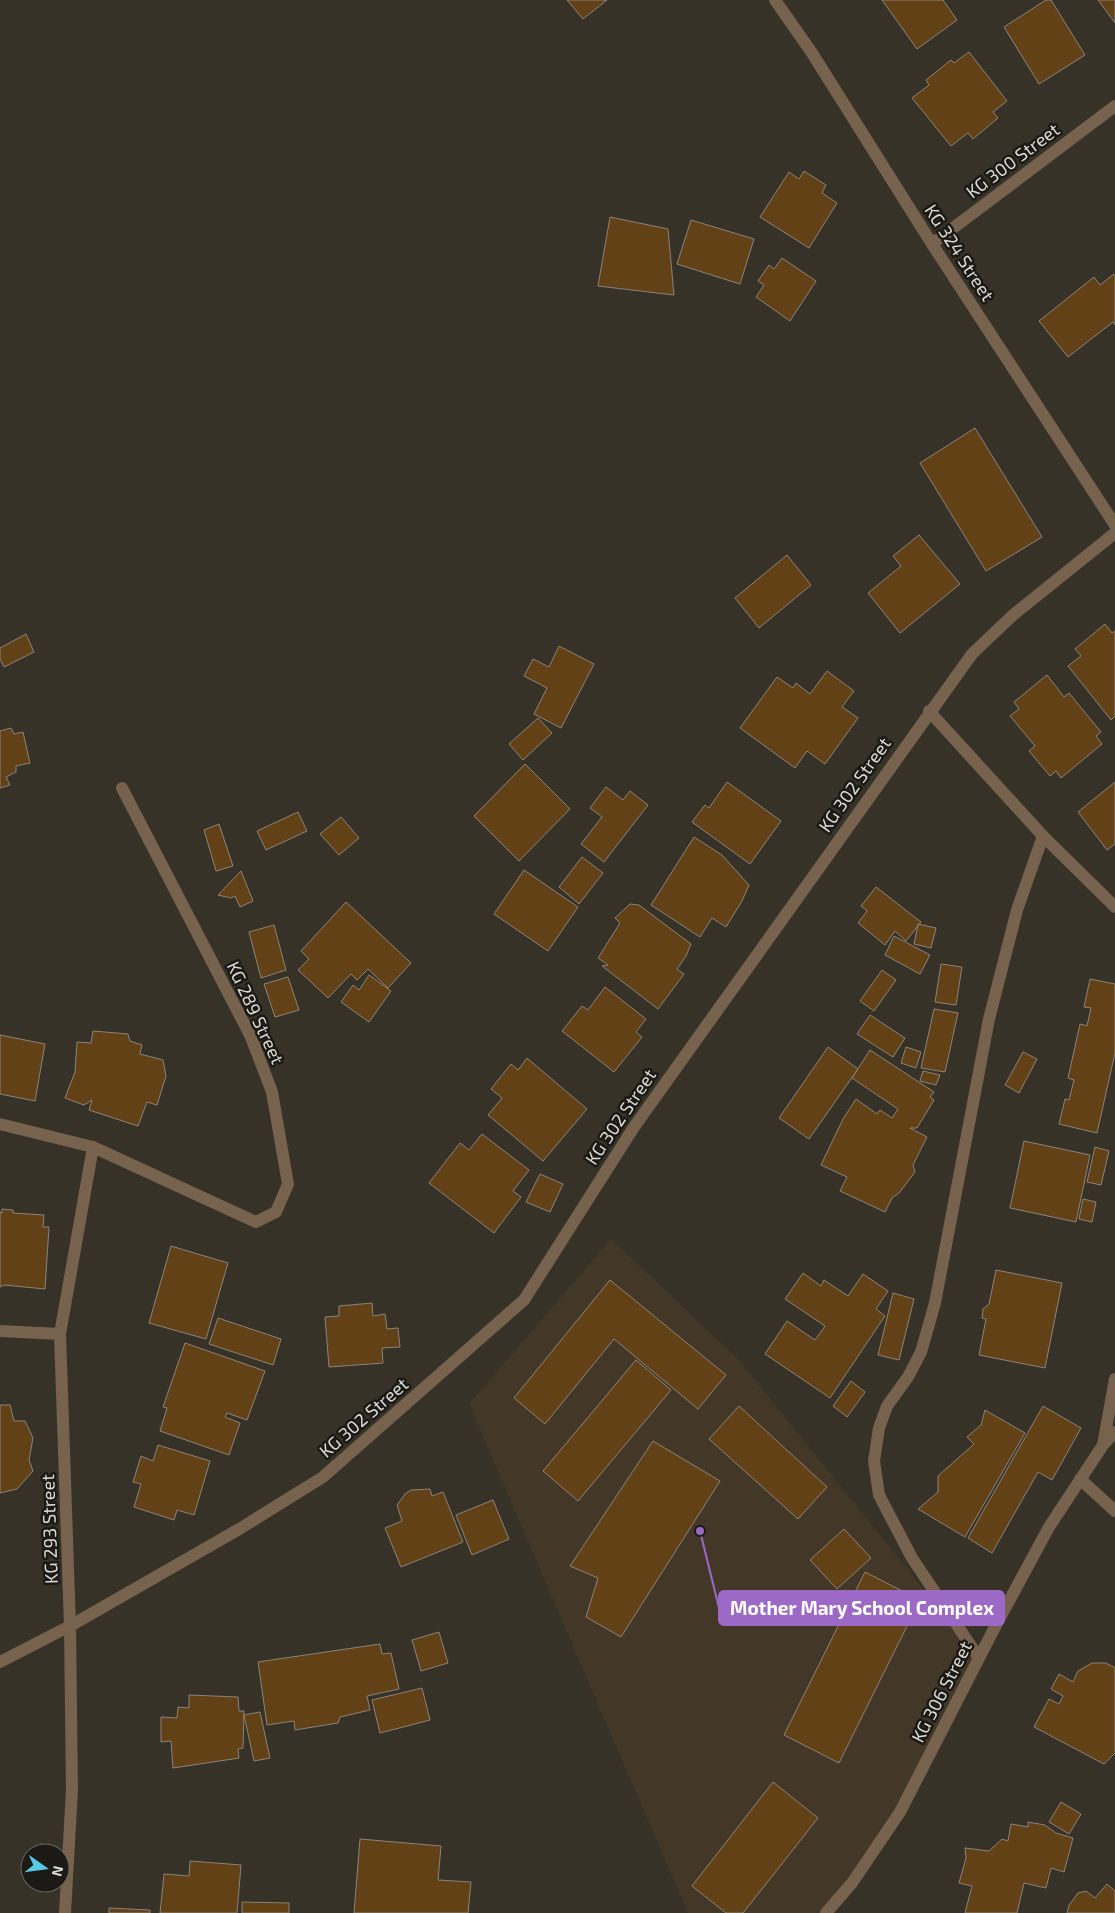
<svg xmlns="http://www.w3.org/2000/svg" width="1115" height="1913" font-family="'Exo 2',sans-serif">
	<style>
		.education { fill: #433828 }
		.building { fill: #624116; stroke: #8c837a }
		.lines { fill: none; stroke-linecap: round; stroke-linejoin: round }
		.minor { stroke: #76624d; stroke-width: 12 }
		.labels { text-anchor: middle; stroke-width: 5; stroke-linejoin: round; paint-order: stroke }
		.street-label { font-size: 18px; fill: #dddbd5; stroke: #1c1a16 }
		.leader { fill: none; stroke: #9d69c7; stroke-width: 2 }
		.callout-dot { fill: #9d69c7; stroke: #1c1a16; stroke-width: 2 }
		.callout { fill: #9d69c7; stroke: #9d69c7; stroke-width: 2 }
		.callout-label { font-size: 19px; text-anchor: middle; font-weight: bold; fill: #fff }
	</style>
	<rect width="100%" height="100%" fill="#363228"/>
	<path class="education" d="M611,1239L739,1360L979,1658L900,1812L824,1913H688L469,1404Z"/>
	<path class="building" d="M567,0H607L583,19Z
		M882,0H943L957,20L917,49Z
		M1046,0H1051L1085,55L1039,84L1004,27Z
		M1098,0H1115V23Z
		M969,52L1007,101L993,112L998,118L973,139L968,133L951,146L912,98L929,85L926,80L951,60L954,63Z
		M804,171L826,185L822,193L837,203L809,248L760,217L789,172L799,179Z
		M610,217L668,229L674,295L598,286Z
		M691,220L754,239L740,284L677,264Z
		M782,258L816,281L790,321L756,297L764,285L758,281L769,265L774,269Z
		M1114,274L1115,276V325L1113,322L1068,357L1039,321L1094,277L1100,285Z
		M975,428L1042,537L986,571L920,463Z
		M919,535L960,584L900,633L868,593L901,566L893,556Z
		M787,555L811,585L759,628L735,598Z
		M1105,624L1112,633L1115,631V716L1111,720L1068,666L1081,656L1075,649Z
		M26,634L34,652L4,667L0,659V648Z
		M559,646L594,664L561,728L534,714L547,688L524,676L533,659L549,667Z
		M827,671L854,691L842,707L858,718L825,764L807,751L795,768L740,728L777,677L793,688L796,683L810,694Z
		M1047,675L1064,697L1069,693L1101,732L1096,736L1102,744L1061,778L1056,771L1050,776L1029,751L1035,746L1010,716L1019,709L1014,702Z
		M538,718L552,733L523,760L509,744Z
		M11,728L14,734L23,732L30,763L16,766V772L6,777L10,785L0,788V731Z
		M525,764L570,809L519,861L474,816Z
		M727,782L781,821L750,864L692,822L705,805L709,808Z
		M1115,782V844L1107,850L1078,812Z
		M606,787L623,800L630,791L648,805L604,862L581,844L602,817L590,808Z
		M298,812L307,831L266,850L257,831Z
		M341,817L359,838L339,855L320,834Z
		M219,824L233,866L216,871L204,830Z
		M694,837L722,855L749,885L742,901L726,927L712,918L700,937L651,905Z
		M582,857L603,873L579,904L559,887Z
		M524,870L578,907L548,951L494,914Z
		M241,871L253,901L240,907L235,896L231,898L218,895Z
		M876,887L921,922L906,941L895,931L885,945L858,923L867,911L861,906Z
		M346,902L411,963L388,988L368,969L357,980L351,974L328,998L298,970L309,959L301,951Z
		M630,904L639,905L691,944L686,956L677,969L684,974L658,1009L602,966L608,965L598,958L620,923L615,918Z
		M918,924L936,928L931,948L914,944Z
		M274,925L286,970L261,978L249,932Z
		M894,936L930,955L920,974L885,955Z
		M941,964L962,967L956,1005L935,1002Z
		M882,970L896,980L874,1011L860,1001Z
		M369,975L391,991L369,1022L341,1002L353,985L359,990Z
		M288,977L299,1010L275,1017L264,984Z
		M1090,979L1115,984V1053L1097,1133L1059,1124L1065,1099L1069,1100L1074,1080L1068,1078L1080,1024L1087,1026L1091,1008L1084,1007Z
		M605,987L646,1019L636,1032L642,1037L614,1072L562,1031L582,1006L588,1010Z
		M934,1009L958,1013L945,1072L921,1068Z
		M870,1015L905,1038L893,1057L857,1034Z
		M93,1031L128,1034L130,1041L142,1045L140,1054L163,1060L166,1076L157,1105L147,1102L138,1126L89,1110L92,1100L84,1105L65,1098L75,1072L77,1042L91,1043Z
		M0,1035L45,1044L35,1101L0,1094Z
		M828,1047L858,1069L809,1139L779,1118Z
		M906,1047L921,1052L916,1068L901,1063Z
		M870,1050L934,1092L930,1097L934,1100L917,1128H910L927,1137L913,1165L915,1172L899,1193L892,1198L885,1212L840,1191L847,1177L821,1165L843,1119L856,1099L877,1114L880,1110L892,1118L898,1109L852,1078Z
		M1023,1052L1037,1059L1019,1093L1005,1085Z
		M527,1058L587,1109L543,1161L488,1115L502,1098L491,1089L511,1064L518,1070Z
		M923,1071L940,1075L936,1085L920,1081Z
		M482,1134L529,1170L513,1191L521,1197L494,1233L429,1183L460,1143L469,1150Z
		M1024,1141L1090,1155L1076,1222L1010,1208Z
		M1095,1147L1109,1151L1101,1185L1087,1182Z
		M540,1174L563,1184L550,1212L526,1202Z
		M1083,1199L1096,1202L1092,1222L1079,1219Z
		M2,1209L13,1210V1213L44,1215L43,1227H49L45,1289L4,1285L0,1287V1212L2,1213Z
		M171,1246L228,1263L206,1339L149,1323Z
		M996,1270L1062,1283L1045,1368L979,1355L986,1319L982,1318L983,1309L989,1304Z
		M803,1273L821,1286L824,1280L848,1296L863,1274L888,1291L876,1309L885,1316L830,1398L765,1354L787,1321L815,1340L825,1326L785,1299Z
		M610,1280L726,1375L698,1409L614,1339L545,1424L514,1398Z
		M893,1293L914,1299L899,1360L878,1355Z
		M372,1303L373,1316L385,1314L387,1329L398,1328L400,1347L382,1348L383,1363L329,1367L325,1317L339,1316V1306Z
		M218,1318L281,1339L273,1365L209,1344Z
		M185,1343L265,1371L247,1420L227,1413L225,1417L240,1423L229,1455L160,1431L167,1408L163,1407Z
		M636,1360L671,1390L578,1501L543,1471Z
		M851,1381L865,1392L847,1417L833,1406Z
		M0,1405H10L14,1421H25L33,1438L29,1460L33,1471L17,1489L0,1493Z
		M739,1406L827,1487L798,1519L709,1439Z
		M1043,1406L1081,1428L1052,1480L1038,1472L992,1553L968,1538Z
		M985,1410L1025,1433L965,1537L918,1509L938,1492V1476L974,1444L967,1437L981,1425Z
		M653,1441L720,1481L621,1637L586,1617L598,1578L570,1566Z
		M158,1445L210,1461L194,1515L177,1510L174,1520L134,1507L141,1484L133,1482L141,1456L153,1461Z
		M430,1489L432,1496L443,1492L463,1542L401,1567L385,1528L402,1521L397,1505L405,1494L411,1490Z
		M493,1500L509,1539L472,1555L456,1515Z
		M844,1529L871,1558L837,1589L810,1560Z
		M865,1572L920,1600L839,1763L784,1735Z
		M439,1632L448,1663L421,1671L412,1640Z
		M380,1644L382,1654L391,1653L399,1689L367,1696L370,1710L340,1717L338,1723L295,1730L294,1721L267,1725L258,1662Z
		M1092,1663H1106L1115,1668V1753L1104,1764L1034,1727L1049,1699L1059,1704L1063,1696L1051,1689L1059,1674L1073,1682L1078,1671Z
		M422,1688L430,1720L380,1733L372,1700Z
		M189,1695L238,1697L239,1711H244L243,1748L238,1749L239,1758L173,1768L171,1741L161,1742V1717L177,1718L178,1707L189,1708Z
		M260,1712L270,1758L254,1761L244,1715Z
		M773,1782L818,1818L743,1913H726L692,1886Z
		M1061,1802L1081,1814L1069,1834L1049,1822Z
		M1028,1822L1045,1825L1056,1833L1073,1838L1064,1872L1051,1868L1046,1888L1024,1883L1017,1913H965L972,1886L959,1883L966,1858L965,1848L989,1851L1002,1839L1008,1841L1011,1824L1028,1827Z
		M360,1839L441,1846L438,1880L471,1882L468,1913H354Z
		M190,1861L241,1865L237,1913H160L164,1874L189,1876Z
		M1107,1884L1115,1891V1913H1067L1069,1905L1078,1893L1086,1891L1095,1898Z
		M242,1902L289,1903V1913H242Z
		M109,1908L150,1910V1913H109Z"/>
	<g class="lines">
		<path class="minor" d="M775,0L812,53L932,244L1115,525
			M932,244L1115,106
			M929,711L1043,836L1115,907
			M0,1124L93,1147L256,1222L276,1212L288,1184L272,1092L251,1037L122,788
			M0,1331L60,1334
			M1103,1445L1115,1379
			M1080,1479L1115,1511
			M979,1658L912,1558L879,1495L874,1461L879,1428L887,1406L908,1377L921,1352L935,1303L989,1019L1017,910L1043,836
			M0,1662L70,1626L241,1528L323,1477L524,1300L634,1127L972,654L1013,615L1115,533
			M65,1913L72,1790L70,1626L60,1334L93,1147
			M826,1913L852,1883L900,1812L996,1625L1049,1527L1103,1445L1115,1432"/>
	</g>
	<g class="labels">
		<g class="street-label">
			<text transform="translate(1013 161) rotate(-37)" y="6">KG 300 Street</text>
			<text transform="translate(959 253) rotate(57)" y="6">KG 324 Street</text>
			<text transform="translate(855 785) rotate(-55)" y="6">KG 302 Street</text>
			<text transform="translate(255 1013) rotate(65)" y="6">KG 289 Street</text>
			<text transform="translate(621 1117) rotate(-56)" y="6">KG 302 Street</text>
			<text transform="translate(364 1418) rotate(-41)" y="6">KG 302 Street</text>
			<text transform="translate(50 1529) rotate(-92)" y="6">KG 293 Street</text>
			<text transform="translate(942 1692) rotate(-63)" y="6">KG 306 Street</text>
		</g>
	</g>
	<path class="leader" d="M700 1531L719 1608"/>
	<circle class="callout-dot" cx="700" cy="1531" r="5"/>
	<rect class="callout" x="719" y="1591" width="285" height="34" rx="5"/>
	<g class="callout-label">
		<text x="862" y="1615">Mother Mary School Complex</text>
	</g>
	<g transform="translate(45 1868) rotate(104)"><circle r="24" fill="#1c1a16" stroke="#696762"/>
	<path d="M0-4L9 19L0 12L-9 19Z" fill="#58c9e3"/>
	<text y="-8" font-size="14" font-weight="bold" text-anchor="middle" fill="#dddbd5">N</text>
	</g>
</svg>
